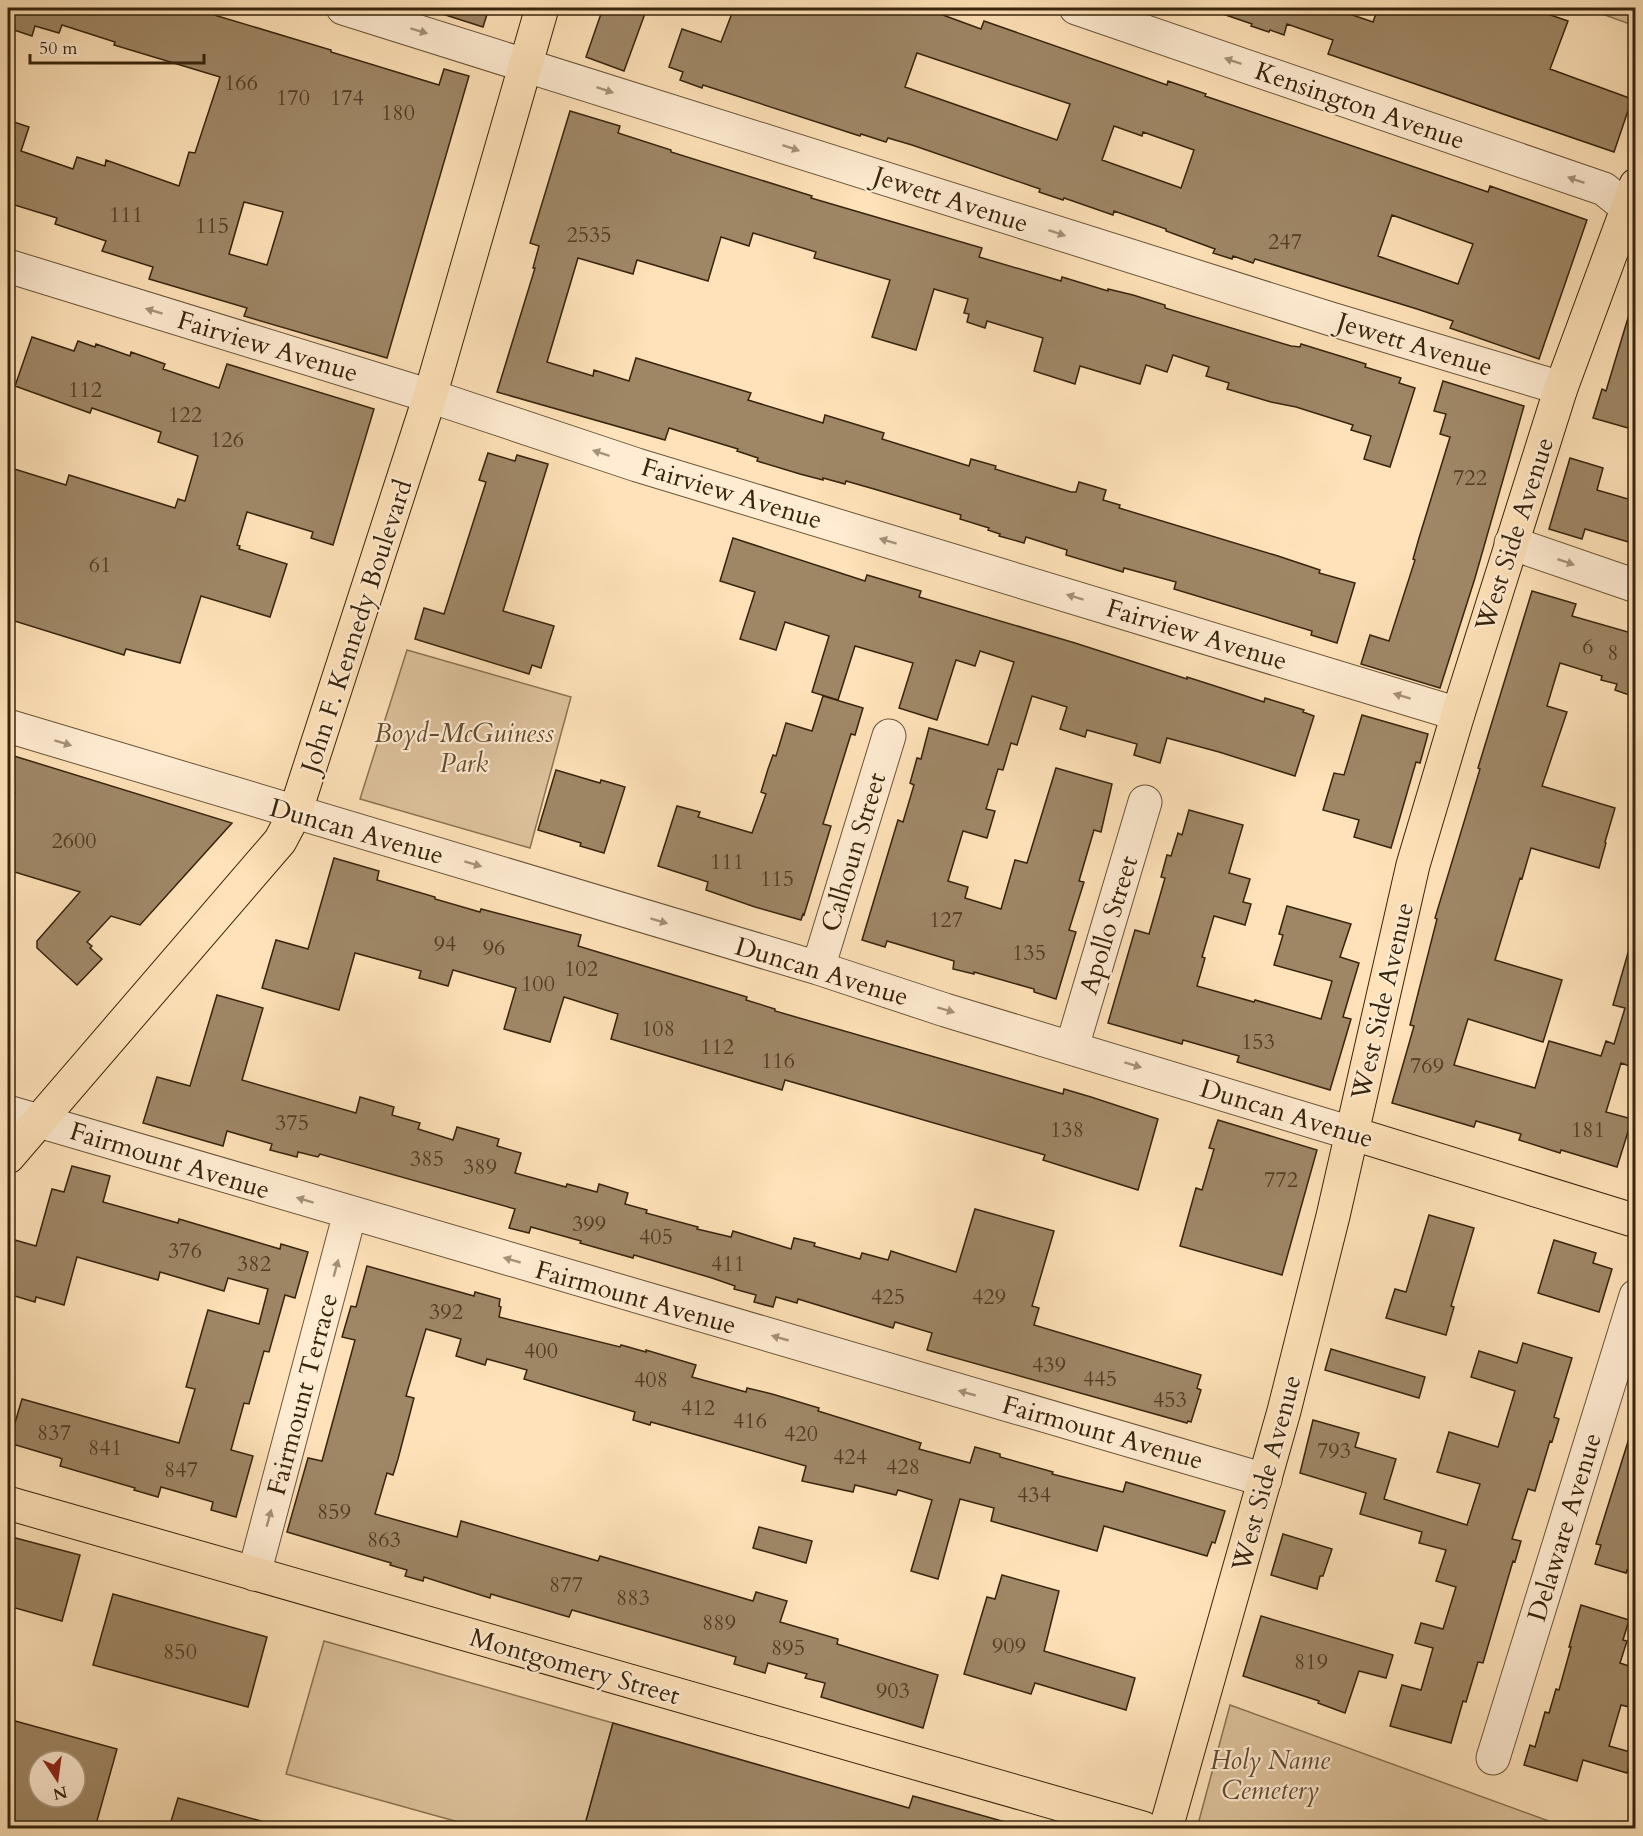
<svg xmlns="http://www.w3.org/2000/svg" width="1643" height="1836" font-family="Cardo,serif">
	<style>
		.green { fill: #ddc29c; stroke: #8a7354; stroke-width: 1.5 }
		.building { fill: #9f8766; stroke: #37240c; stroke-width: 1.5; fill-rule: evenodd }
		.lines { fill: none; stroke-linecap: round; stroke-linejoin: round }
		.minor-casing { stroke: #695437; stroke-width: 35 }
		.major-casing { stroke: #37240c; stroke-width: 35 }
		.minor { stroke: #ffecd2; stroke-width: 33 }
		.major { stroke: #ffe2b9; stroke-width: 33 }
		.oneway { fill: #a59279 }
		.labels { text-anchor: middle; stroke-width: 4.5; stroke-linejoin: round; paint-order: stroke }
		.number-label { font-size: 22px; fill: #513d22 }
		.street-label { font-size: 26px; fill: #37240c; stroke: #ffecd2 }
		.park-label { font-size: 26px; font-style: italic; fill: #604c30; stroke: #ffecd2 }
	</style>
	<rect width="100%" height="100%" fill="#ffe2b9"/>
	<filter id="stains"><feTurbulence type="fractalNoise" baseFrequency=".00333" numOctaves="4"/><feColorMatrix values="0 0 0 0 .2 0 0 0 0 .09 0 0 0 0 .02 0 0 0 .5 -.17"/></filter>
	<radialGradient id="worn" r=".72"><stop offset=".6" stop-color="#630" stop-opacity="0"/><stop offset="1" stop-color="#630" stop-opacity=".3"/></radialGradient>
	<path class="green" d="M1586,8H1635V26Z
		M407,650L571,697L530,848L360,799Z
		M324,1641L613,1723L584,1828H480L286,1774Z
		M1230,1705L1568,1828H1197Z"/>
	<path class="building" d="M8,8H191L331,50V52L439,85L444,69L469,76L387,358L244,316L247,308L149,279L153,267L102,251L106,241L55,224L57,218L8,203V120L29,127L21,151L73,169L77,157L105,166L106,160L179,186L189,152L195,153L220,77L114,45L115,42L62,25L59,33L35,26L32,36L8,28L12,18L8,17ZM244,202L283,212L267,265L229,254Z
		M434,8H489L483,27L433,11Z
		M603,8H647L624,71L586,57Z
		M734,8H933L932,11L981,29L984,21L1167,85L1168,81L1206,94L1205,96L1488,192L1490,186L1587,220L1539,359L1450,328L1453,321L1417,309L1255,259L1253,263L1233,256L1232,259L1213,253L1215,249L1166,231V229L1114,211L1113,215L1064,198L1063,200L1039,192L1040,189L912,145L888,138L886,142L861,134L860,136L703,85L702,88L680,80L683,72L669,67L682,29L721,42ZM917,53L1070,104L1057,140L905,87ZM1114,126L1142,136L1143,132L1194,150L1181,188L1102,160ZM1392,215L1473,244L1458,284L1378,256Z
		M1215,8H1332L1373,22L1378,8H1530L1568,21L1550,69L1632,99L1614,152L1328,54L1333,40L1287,24L1284,35L1270,30L1269,32L1251,26L1252,24L1214,11Z
		M570,111L620,126L618,133L671,150V152L812,196L811,198L982,248L979,257L1061,281L1062,277L1108,291V289L1133,295L1165,305V308L1291,346L1300,347L1301,344L1366,364L1365,367L1401,378L1399,383L1415,388L1390,467L1364,459L1371,436L1351,430L1353,425L1296,407L1271,402L1227,389L1229,383L1206,376L1209,367L1173,355L1167,372L1146,365L1140,384L1080,366L1075,384L1034,371L1043,338L987,321L985,328L967,322L969,314L964,313L968,299L934,289L916,350L872,337L890,280L814,258L816,252L753,233L749,246L721,237L708,281L637,260L633,274L578,258L547,362L593,376L594,370L629,381L636,358L751,393L748,400L823,423L825,415L884,433L882,439L969,466L971,459L996,466L995,469L1071,492H1076L1079,482L1106,490L1103,500L1120,505L1119,508L1278,556L1320,570L1319,573L1355,583L1337,643L1311,635L1312,631L1174,589L1176,582L1124,568L1123,572L1066,555L1067,550L1026,537L1024,543L999,536L1000,534L988,530L989,528L960,519L961,515L874,489L846,481L845,484L823,478V480L800,474L757,461L758,458L737,451L738,449L669,428L665,440L497,392L535,268H533L539,246L530,243Z
		M1631,308L1635,309V430L1593,418L1602,389L1606,391Z
		M32,337L74,351L78,341L95,347L96,344L130,356L131,352L165,364L163,369L219,388L227,364L374,409L333,545L311,538L313,532L247,512L237,545L240,546L239,549L287,564L270,617L201,596L180,663L126,649L124,655L8,619V467L66,485L69,475L175,508L178,499L185,501L198,456L158,442L161,432L92,408L90,413L15,386Z
		M1443,381L1524,406L1475,578L1440,688L1361,664L1370,635L1389,641L1415,560L1413,559L1419,538L1450,437L1440,434L1446,414L1434,411Z
		M488,453L515,461L517,455L548,464L503,611L554,626L541,668L532,665L529,674L415,639L424,608L444,614L486,482L479,480Z
		M1570,458L1603,468L1597,490L1635,501V544L1585,529L1582,539L1549,529Z
		M733,538L865,581L867,575L921,591L919,597L1075,643L1187,679V677L1212,685L1264,702L1265,698L1304,710L1303,712L1314,716L1295,776L1219,752L1167,738L1160,763L1134,755L1137,744L1087,730L1085,737L1060,729L1067,707L1032,696L1017,745L1011,743L1003,770L998,769L986,809L995,811L987,838L963,831L948,881L968,887L965,898L1001,909L1015,860L1027,863L1056,768L1112,784L1101,832L1094,830L1079,881L1084,882L1069,930L1076,932L1056,999L1034,992V989L974,972V974L953,969L954,961L887,941L885,947L862,940L898,820L903,822L914,785L910,783L917,758L921,759L929,728L988,745L1014,662L980,651L975,666L956,660L937,720L899,708L913,663L855,646L838,700L812,692L829,636L785,622L776,650L740,639L755,592L720,581Z
		M1532,591L1576,604L1572,616L1635,634V697L1615,690L1617,684L1601,680L1602,676L1560,663L1547,706L1567,712L1542,786L1615,808L1605,842L1606,843L1599,868L1531,848L1522,879L1520,878L1495,960L1562,980L1543,1042L1468,1019L1454,1065L1535,1088L1549,1041L1601,1056L1606,1041L1614,1044L1625,1008L1613,1005L1630,946H1635V1068L1621,1063L1606,1112L1632,1119L1617,1167L1561,1150L1560,1153L1519,1140L1521,1134L1476,1121L1474,1127L1392,1103L1414,1026L1410,1025L1437,919L1435,918L1480,769L1478,768Z
		M823,696L863,708L855,735L851,734L823,824L831,826L804,915L803,914L801,920L755,907L706,890L708,882L658,866L677,806L700,812L698,817L752,833L766,794L761,792L768,769L773,755L776,756L786,723L812,731Z
		M1362,715L1428,734L1420,763L1416,762L1391,848L1354,837L1359,820L1323,810L1334,773L1344,775Z
		M14,756L232,823L140,925L111,916L87,942L92,946L90,948L102,959L77,985L37,948V941L80,892L8,870V815L15,792L8,790V776Z
		M556,770L600,783L601,780L625,787L604,853L580,846L581,843L538,830Z
		M1189,810L1243,825L1229,873L1250,879L1243,902L1251,904L1245,925L1214,916L1202,957L1205,958L1197,986L1254,1002L1255,1000L1321,1019L1332,981L1274,965L1283,935L1279,934L1287,906L1351,924L1340,957L1359,963L1343,1017L1351,1019L1330,1090L1237,1062L1239,1056L1183,1040L1182,1044L1108,1023L1135,930L1149,934L1165,878L1161,877L1167,855L1171,856L1178,833L1182,835Z
		M334,858L379,871L377,880L435,897V899L480,912L481,909L581,935L578,946L747,997L746,1000L775,1009V1011L1063,1094L1064,1089L1091,1097L1158,1119L1138,1190L1043,1160L1045,1155L785,1080L782,1090L611,1039L618,1014L564,997L550,1042L504,1029L516,988L453,970L448,986L419,978L421,971L355,953L339,1010L262,988L276,940L308,949Z
		M217,995L263,1008L242,1080L356,1113L360,1097L394,1107L392,1115L420,1123L418,1129L453,1140L457,1127L499,1139L497,1146L521,1153L515,1173L566,1187L567,1184L597,1192L599,1184L628,1193L625,1204L647,1210L646,1213L698,1227L697,1229L731,1237L733,1231L791,1249L794,1238L815,1243L814,1246L860,1259L862,1253L888,1260L891,1251L956,1272L975,1209L1054,1231L1032,1306L1039,1308L1034,1325L1201,1375L1197,1388L1201,1390L1191,1422L1188,1421L1187,1423L927,1350L932,1333L895,1322L893,1328L798,1299L797,1303L776,1297L773,1307L754,1302L756,1295L734,1289L735,1286L712,1278L634,1255L633,1258L580,1243L581,1241L531,1227L529,1233L509,1228L515,1209L320,1154L318,1157L298,1152L297,1157L270,1150L272,1144L227,1131L223,1146L143,1123L157,1077L190,1086Z
		M1218,1120L1317,1150L1282,1275L1180,1246L1196,1188L1202,1190L1214,1149L1209,1148Z
		M72,1166L110,1176L103,1202L178,1223L179,1219L280,1249L281,1244L308,1252L295,1298L285,1295L269,1352L264,1351L249,1404L244,1403L231,1450L253,1456L236,1517L211,1510L213,1502L161,1487L158,1497L134,1490L135,1488L60,1466L62,1459L60,1458L9,1443L22,1399L179,1443L195,1389L186,1387L208,1310L259,1324L268,1289L228,1278L224,1291L160,1272L158,1280L77,1257L64,1305L36,1297L35,1302L8,1294V1238L36,1246L52,1189L64,1192Z
		M1429,1215L1474,1228L1451,1306L1454,1307L1446,1335L1386,1318L1395,1289L1406,1292Z
		M1554,1240L1596,1253L1593,1263L1612,1269L1599,1312L1538,1293Z
		M367,1266L474,1296L475,1292L500,1299L499,1306L501,1307L499,1317L620,1347L621,1345L646,1352V1350L696,1365L692,1377L746,1392L747,1388L772,1394L819,1408L818,1411L921,1443L919,1449L970,1463L975,1447L1000,1454V1457L1053,1472L1052,1474L1091,1484L1123,1492L1126,1482L1225,1511L1215,1543L1212,1542L1207,1556L1104,1526L1097,1551L991,1521L994,1508L960,1499L938,1579L911,1571L932,1500L898,1490L896,1495L855,1485L853,1492L802,1481L806,1466L651,1422L650,1425L633,1420L635,1412L524,1379L527,1370L487,1359L485,1365L456,1356L461,1339L426,1329L406,1396L414,1398L398,1459L393,1475L387,1473L375,1514L457,1537L461,1521L598,1561L600,1556L753,1601L756,1592L787,1601L780,1622L838,1639L837,1644L938,1675L923,1728L821,1697L825,1683L805,1678L807,1674L768,1663L765,1673L734,1664L736,1657L572,1610L569,1617L491,1594L490,1598L424,1577L423,1581L405,1576L407,1570L390,1565L391,1563L287,1532L308,1458L322,1461L355,1340L342,1337L351,1306L356,1307Z
		M1523,1343L1572,1358L1554,1417L1559,1419L1552,1442L1550,1441L1535,1491L1528,1489L1512,1539L1521,1541L1515,1562L1513,1561L1483,1663L1478,1662L1466,1702L1463,1701L1451,1743L1390,1726L1402,1685L1421,1690L1433,1648L1415,1643L1421,1623L1443,1629L1456,1587L1436,1581L1446,1550L1419,1543L1422,1532L1360,1514L1366,1493L1300,1473L1313,1420L1359,1433L1355,1447L1396,1459L1384,1499L1467,1525L1480,1484L1437,1472L1449,1432L1498,1447L1515,1391L1471,1377L1479,1351L1517,1363Z
		M1331,1349L1425,1377L1419,1398L1325,1370Z
		M1631,1432H1635V1573L1627,1570L1626,1573L1595,1564L1601,1545L1596,1544Z
		M759,1527L812,1541L806,1563L753,1548Z
		M1283,1534L1332,1549L1323,1576H1320L1317,1589L1271,1575Z
		M8,1536L80,1555L62,1621L8,1606Z
		M1002,1575L1059,1591L1044,1651L1135,1678L1126,1710L1035,1683L1031,1694L964,1674L987,1597L995,1599Z
		M113,1594L267,1637L248,1707L93,1665Z
		M1581,1605L1629,1620L1623,1640L1627,1641L1620,1663L1635,1668V1684L1629,1707L1621,1705L1609,1746L1634,1753L1627,1773L1583,1760L1577,1781L1524,1765L1530,1745L1535,1747L1545,1712L1549,1713L1556,1689L1559,1690L1571,1647H1569Z
		M1261,1616L1393,1655L1386,1678L1359,1671L1345,1713L1318,1703L1319,1701L1243,1676Z
		M8,1719L117,1749L95,1828H8ZM39,1761H75V1797H39Z
		M613,1723L909,1808L913,1796L1009,1823L1008,1828H584Z
		M178,1798L268,1823L267,1828H169Z"/>
	<g class="lines">
		<g class="minor-casing">
			<path id="minor" d="M343,8L1331,319L1561,388
				M1076,8L1604,189L1636,215
				M8,266L430,396L637,465L1458,714
				M1511,543L1636,586
				M8,726L818,968L945,1010L1351,1133
				M818,968L889,736
				M1072,1047L1145,802
				M8,1112L1265,1480
				M254,1574L350,1213
				M1493,1758L1636,1296"/>
		</g>
		<g class="major-casing">
			<path id="major" d="M1351,1133L1636,1221
				M8,1157L280,841L295,813L430,396L542,8
				M8,1503L1143,1828
				M1166,1828L1284,1411L1333,1216L1413,865L1458,714L1561,388L1636,185"/>
		</g>
		<use href="#minor" class="minor"/>
		<use href="#major" class="major"/>
	</g>
	<defs><path id="oneway-solid" d="M-6-.8H1V-3.2L6.5 0L1 3.2V.8H-6Z" transform="scale(1.5)"/></defs>
	<g class="oneway">
		<use href="#oneway-solid" transform="translate(419 31) rotate(17)"/>
		<use href="#oneway-solid" transform="translate(1233 61) rotate(-161)"/>
		<use href="#oneway-solid" transform="translate(605 90) rotate(18)"/>
		<use href="#oneway-solid" transform="translate(791 148) rotate(18)"/>
		<use href="#oneway-solid" transform="translate(1576 180) rotate(-161)"/>
		<use href="#oneway-solid" transform="translate(1057 233) rotate(18)"/>
		<use href="#oneway-solid" transform="translate(154 311) rotate(-163)"/>
		<use href="#oneway-solid" transform="translate(601 453) rotate(-162)"/>
		<use href="#oneway-solid" transform="translate(888 541) rotate(-163)"/>
		<use href="#oneway-solid" transform="translate(1566 562) rotate(19)"/>
		<use href="#oneway-solid" transform="translate(1075 597) rotate(-163)"/>
		<use href="#oneway-solid" transform="translate(1402 696) rotate(-163)"/>
		<use href="#oneway-solid" transform="translate(63 743) rotate(17)"/>
		<use href="#oneway-solid" transform="translate(473 864) rotate(17)"/>
		<use href="#oneway-solid" transform="translate(659 921) rotate(17)"/>
		<use href="#oneway-solid" transform="translate(946 1010) rotate(17)"/>
		<use href="#oneway-solid" transform="translate(1133 1065) rotate(17)"/>
		<use href="#oneway-solid" transform="translate(305 1200) rotate(-163)"/>
		<use href="#oneway-solid" transform="translate(512 1260) rotate(-164)"/>
		<use href="#oneway-solid" transform="translate(336 1268) rotate(-75)"/>
		<use href="#oneway-solid" transform="translate(780 1338) rotate(-164)"/>
		<use href="#oneway-solid" transform="translate(967 1393) rotate(-164)"/>
		<use href="#oneway-solid" transform="translate(269 1518) rotate(-75)"/>
	</g>
	<g class="labels">
		<g class="number-label">
			<text x="241" y="90">166</text>
			<text x="293" y="105">170</text>
			<text x="347" y="105">174</text>
			<text x="398" y="120">180</text>
			<text x="126" y="222">111</text>
			<text x="212" y="233">115</text>
			<text x="589" y="242">2535</text>
			<text x="1285" y="249">247</text>
			<text x="85" y="397">112</text>
			<text x="185" y="422">122</text>
			<text x="227" y="447">126</text>
			<text x="1470" y="485">722</text>
			<text x="100" y="572">61</text>
			<text x="1588" y="654">6</text>
			<text x="1613" y="660">8</text>
			<text x="74" y="848">2600</text>
			<text x="727" y="869">111</text>
			<text x="777" y="886">115</text>
			<text x="946" y="927">127</text>
			<text x="445" y="951">94</text>
			<text x="494" y="955">96</text>
			<text x="1029" y="960">135</text>
			<text x="581" y="976">102</text>
			<text x="538" y="991">100</text>
			<text x="658" y="1036">108</text>
			<text x="1258" y="1049">153</text>
			<text x="717" y="1054">112</text>
			<text x="778" y="1068">116</text>
			<text x="1427" y="1073">769</text>
			<text x="292" y="1130">375</text>
			<text x="1067" y="1137">138</text>
			<text x="1588" y="1137">181</text>
			<text x="427" y="1166">385</text>
			<text x="480" y="1174">389</text>
			<text x="1281" y="1187">772</text>
			<text x="589" y="1231">399</text>
			<text x="656" y="1244">405</text>
			<text x="185" y="1258">376</text>
			<text x="254" y="1271">382</text>
			<text x="728" y="1271">411</text>
			<text x="888" y="1304">425</text>
			<text x="989" y="1304">429</text>
			<text x="446" y="1319">392</text>
			<text x="541" y="1358">400</text>
			<text x="1049" y="1372">439</text>
			<text x="1100" y="1386">445</text>
			<text x="651" y="1387">408</text>
			<text x="1170" y="1407">453</text>
			<text x="698" y="1415">412</text>
			<text x="750" y="1428">416</text>
			<text x="54" y="1440">837</text>
			<text x="801" y="1441">420</text>
			<text x="105" y="1455">841</text>
			<text x="1334" y="1458">793</text>
			<text x="850" y="1464">424</text>
			<text x="903" y="1474">428</text>
			<text x="181" y="1477">847</text>
			<text x="1034" y="1502">434</text>
			<text x="334" y="1519">859</text>
			<text x="384" y="1547">863</text>
			<text x="566" y="1592">877</text>
			<text x="633" y="1605">883</text>
			<text x="719" y="1630">889</text>
			<text x="1009" y="1653">909</text>
			<text x="788" y="1655">895</text>
			<text x="180" y="1659">850</text>
			<text x="1311" y="1669">819</text>
			<text x="893" y="1698">903</text>
		</g>
		<g class="street-label">
			<text transform="translate(1360 105) rotate(19)" y="9">Kensington Avenue</text>
			<text transform="translate(951 199) rotate(18)" y="9">Jewett Avenue</text>
			<text transform="translate(1415 344) rotate(17)" y="9">Jewett Avenue</text>
			<text transform="translate(268 346) rotate(17)" y="9">Fairview Avenue</text>
			<text transform="translate(732 493) rotate(17)" y="9">Fairview Avenue</text>
			<text transform="translate(1514 534) rotate(-72)" y="9">West Side Avenue</text>
			<text transform="translate(356 626) rotate(-72)" y="9">John F. Kennedy Boulevard</text>
			<text transform="translate(1197 634) rotate(17)" y="9">Fairview Avenue</text>
			<text transform="translate(357 831) rotate(16)" y="9">Duncan Avenue</text>
			<text transform="translate(853 852) rotate(-73)" y="9">Calhoun Street</text>
			<text transform="translate(1108 925) rotate(-73)" y="9">Apollo Street</text>
			<text transform="translate(822 971) rotate(17)" y="9">Duncan Avenue</text>
			<text transform="translate(1382 1001) rotate(-77)" y="9">West Side Avenue</text>
			<text transform="translate(1287 1113) rotate(17)" y="9">Duncan Avenue</text>
			<text transform="translate(170 1160) rotate(17)" y="9">Fairmount Avenue</text>
			<text transform="translate(636 1297) rotate(16)" y="9">Fairmount Avenue</text>
			<text transform="translate(302 1394) rotate(-75)" y="9">Fairmount Terrace</text>
			<text transform="translate(1103 1432) rotate(16)" y="9">Fairmount Avenue</text>
			<text transform="translate(1266 1473) rotate(-75)" y="9">West Side Avenue</text>
			<text transform="translate(1564 1527) rotate(-73)" y="9">Delaware Avenue</text>
			<text transform="translate(575 1666) rotate(16)" y="9">Montgomery Street</text>
		</g>
		<g class="park-label">
			<text x="464" y="742">Boyd-McGuiness<tspan x="464" dy="30">Park</tspan></text>
			<text x="1270" y="1769">Holy Name<tspan x="1270" dy="30">Cemetery</tspan></text>
		</g>
	</g>
	<rect width="1643" height="1836" fill="none" stroke="#ffe2b9" stroke-width="30"/>
	<rect x="9" y="9" width="1625" height="1818" fill="none" stroke="#37240c" stroke-width="3"/>
	<rect x="15" y="15" width="1613" height="1806" fill="none" stroke="#37240c" stroke-width="1.5"/>
	<g transform="translate(57 1779) rotate(167)"><circle r="28" fill="#ffecd2" stroke="#af9c83" stroke-width="1.5"/>
	<path d="M0-4.5L10 22L0 15L-10 22Z" fill="#8f2418"/>
	<text y="-9" font-size="16" font-weight="bold" text-anchor="middle" fill="#37240c">N</text>
	</g>
	<path d="M30 54v9h174v-9" fill="none" stroke="#37240c" stroke-width="3"/>
	<text x="39" y="54" font-size="18" fill="#37240c" stroke="#ffecd2" stroke-width="4.5" paint-order="stroke">50 m</text>
	<rect width="100%" height="100%" filter="url(#stains)"/>
	<rect width="100%" height="100%" fill="url(#worn)"/>
</svg>
